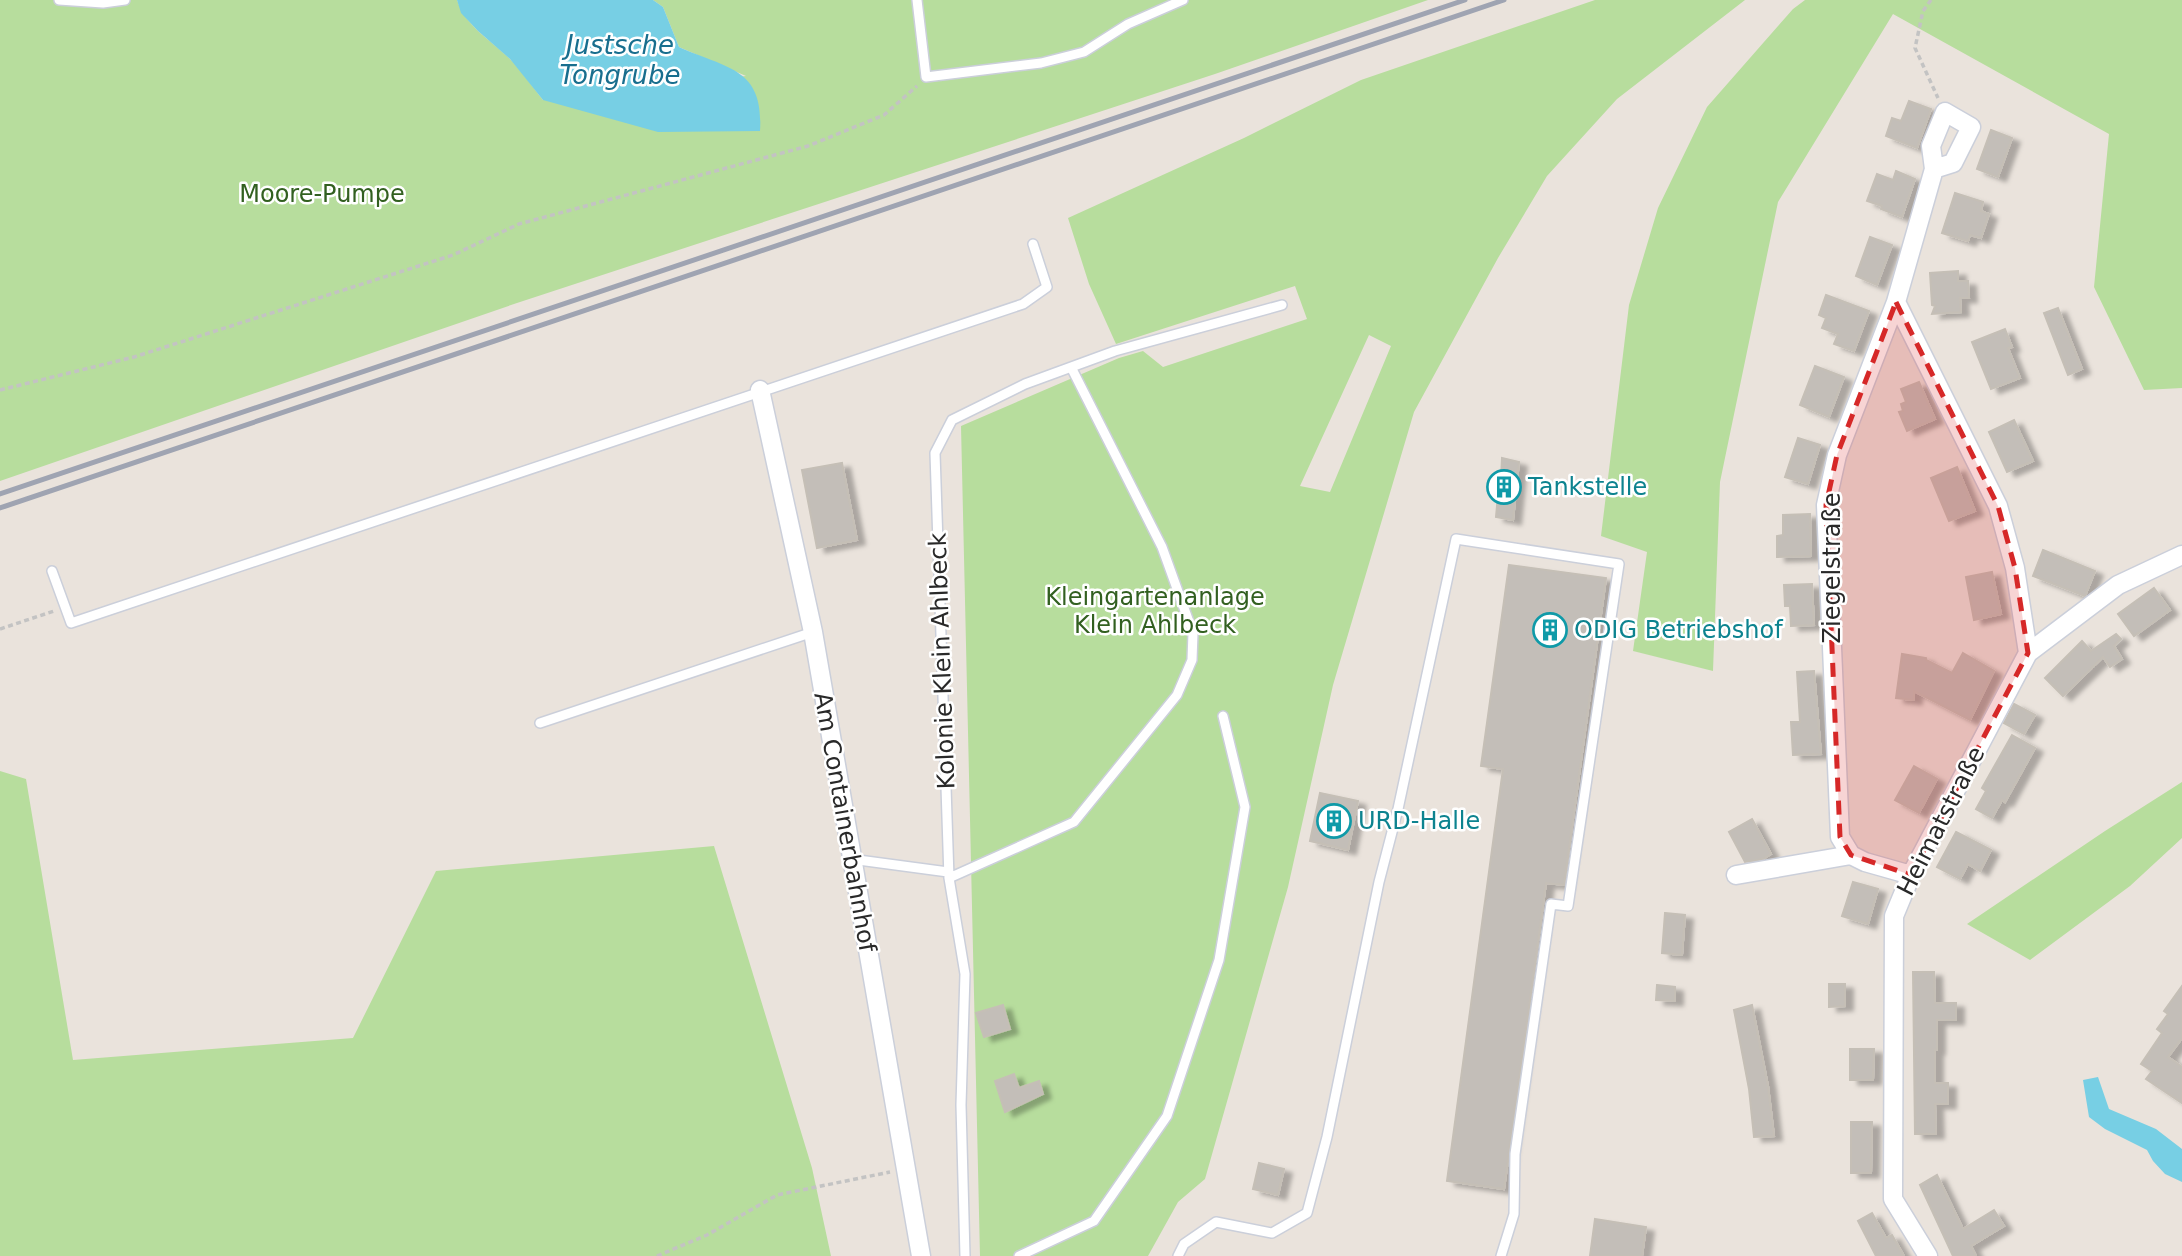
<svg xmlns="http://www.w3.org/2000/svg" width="2182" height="1256" font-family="'DejaVu Sans',sans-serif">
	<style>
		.green { fill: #b7dd9d; fill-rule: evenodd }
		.water { fill: #77cfe4 }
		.building { fill: #c3beb8; stroke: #c5bfb6; stroke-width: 2; filter: url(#shadow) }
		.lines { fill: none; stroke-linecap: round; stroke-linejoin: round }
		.service-casing { stroke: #cbcfda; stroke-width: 12 }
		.minor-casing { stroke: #cbcfda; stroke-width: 21 }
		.path { stroke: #c3c3c3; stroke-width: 3.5; stroke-dasharray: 5 3.5; stroke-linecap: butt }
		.service { stroke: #fff; stroke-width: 9 }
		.minor { stroke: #fff; stroke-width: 18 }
		.rail { stroke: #9fa4b2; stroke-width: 5 }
		.marked { fill: #d62828; fill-opacity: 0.2; stroke: #d62828; stroke-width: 5; stroke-dasharray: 14 9; stroke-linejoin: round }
		.labels { text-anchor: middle; stroke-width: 5; stroke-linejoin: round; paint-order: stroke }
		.park-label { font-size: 24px; fill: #326020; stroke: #fff }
		.culture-label { font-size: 24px; fill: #0d838f; stroke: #fff; text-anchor: start }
		.street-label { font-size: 24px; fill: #292929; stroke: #fff }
		.water-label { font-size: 26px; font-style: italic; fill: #186e8e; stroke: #fff }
	</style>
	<defs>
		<filter id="shadow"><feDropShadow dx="8" dy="4.5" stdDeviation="2" flood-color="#0004"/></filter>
	</defs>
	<rect width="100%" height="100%" fill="#eae3dc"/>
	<path class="green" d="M0,0H457C465,25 489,39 508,57C521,70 532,86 543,100L746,76L679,47L663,7L653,0H1428L1215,74L517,303L0,481Z
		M1595,0H1745L1617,99L1547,176L1498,258L1414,412L1333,685L1288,887L1205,1179L1178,1202L1148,1256H980L961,426L1119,358L1143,351L1163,367L1307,319L1295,286L1116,344L1089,284L1068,218L1244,138L1361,80ZM1369,335L1391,346L1330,492L1300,486Z
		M1805,0H2182V388L2144,390L2094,287L2109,134L1893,14L1778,202L1720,482L1713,671L1633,651L1647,552L1601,536L1629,305L1658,208L1707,107L1793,9Z
		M0,771L26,779L73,1060L353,1038L436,871L714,846L812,1168L831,1256H0Z
		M2182,782V838L2130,886L2030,960L1967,924L2105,831Z"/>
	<path class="water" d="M457,0H653L663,7L679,47C728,69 764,68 760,131L658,132L543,100L510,59L478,31L461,13Z
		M2098,1077L2109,1109L2156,1129L2182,1149V1182L2165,1174L2153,1161L2147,1150L2105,1129L2089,1117L2083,1080Z"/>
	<path class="building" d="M1909,101L1931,109L1917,148L1886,136L1892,118L1901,121Z
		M1991,130L2012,138L1998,177L1977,169Z
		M1896,171L1915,179L1902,217L1881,209L1882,206L1867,201L1877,174L1893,180Z
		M1955,193L1983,202L1981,211L1989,214L1981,238L1970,235L1968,241L1942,233Z
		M1870,237L1892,245L1877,285L1856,276Z
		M1958,271V281H1968L1969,298H1960L1961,312L1932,314L1935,306L1932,305L1930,273Z
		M1826,295L1869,311L1854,351L1834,344L1838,334L1822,328L1826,318L1819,315Z
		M2058,308L2082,369L2068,375L2044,313Z
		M2005,329L2012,347L2008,348L2020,378L1991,389L1972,342Z
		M1815,366L1844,377L1829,417L1800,405Z
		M1919,382L1935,419L1907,431L1899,412L1903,411L1901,404L1906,402L1901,389Z
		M2014,420L2033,461L2007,472L1989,432Z
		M1798,438L1820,445L1808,484L1785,477Z
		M1502,458L1519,462L1513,520L1496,517L1498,495L1492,494L1493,478L1501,480Z
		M842,463L857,540L817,548L802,470Z
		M1957,467L1975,511L1949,521L1931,478Z
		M1810,514L1811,556L1777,557V536L1783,535V515Z
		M2043,550L2095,571L2085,596L2033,576Z
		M1509,565L1606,578L1564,885L1546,883L1504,1189L1447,1181L1503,769L1481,766Z
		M1992,572L2001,614L1974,620L1966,577Z
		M1812,584L1814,625L1791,626L1790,606H1785L1784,585Z
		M2154,588L2170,610L2134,636L2118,614Z
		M2116,634L2121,639L2114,646L2122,659L2110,667L2103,657L2063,696L2045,678L2082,641L2091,651Z
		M1963,653L1994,671L1970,720L1914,691V700L1896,698L1902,654L1926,658V660L1952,673Z
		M1814,671L1821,754L1793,755L1791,722H1800L1797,672Z
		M2014,704L2035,715L2024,734L2004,723Z
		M2012,735L2035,748L2005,802L2002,800L1992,818L1976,809L1986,791L1982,788Z
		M1914,766L1937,779L1919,813L1895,800Z
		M1320,793L1358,801L1348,850L1310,841Z
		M1752,819L1771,854L1763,859L1745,862L1729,832Z
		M1956,832L1991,850L1980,871L1968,864L1960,879L1937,867Z
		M1853,882L1878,889L1868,924L1842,916Z
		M1665,913L1685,915L1682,955L1662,953Z
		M1913,972H1934L1935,1003H1956V1020H1937V1050H1935V1083H1948V1104H1935L1936,1134H1915Z
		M1829,984H1845V1006L1829,1007Z
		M1657,985L1675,987V1001L1656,1000Z
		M2182,986V1038L2168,1057L2182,1067V1103L2146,1079L2152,1071L2141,1064L2162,1033L2157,1029L2168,1014L2164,1011Z
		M1003,1005L1010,1029L984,1037L976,1013Z
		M1752,1005L1768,1086L1774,1136L1754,1137L1749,1089L1734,1010Z
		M1850,1049H1874L1873,1080H1850Z
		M1014,1074L1019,1088L1039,1081L1043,1094L1005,1112L995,1081Z
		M1851,1122H1872L1871,1173H1851Z
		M1259,1163L1284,1169L1278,1195L1253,1189Z
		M1937,1175L1963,1229L1994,1210L2004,1226L1971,1246L1976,1256H1953L1920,1185Z
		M1872,1213L1886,1238L1892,1235L1904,1256H1876L1858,1221Z
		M1595,1219L1646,1227L1642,1256H1590Z"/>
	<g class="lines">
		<g class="service-casing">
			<path id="service" d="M59,0L103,3L125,0
				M917,0L926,77L1041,63L1084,52L1128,24L1183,0
				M52,571L71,623L1023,304L1047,287L1033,244
				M540,723L813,632
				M851,859L948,872
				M949,878L1074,822L1177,695L1192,660L1193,633L1162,547L1071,367
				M965,1256L961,1105L965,974L949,878L935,453L952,420L1025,384L1115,351L1282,305
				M1019,1256L1094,1221L1167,1116L1219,960L1245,807L1223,716
				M1178,1256L1184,1244L1216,1222L1272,1233L1307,1213L1327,1137L1379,882L1398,809L1456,539L1619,564L1568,906L1551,904L1515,1154L1514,1214L1501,1256"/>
		</g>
		<g class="minor-casing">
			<path id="minor" d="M1896,302L1998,506L2015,568L2028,653
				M760,390L813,632L921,1256
				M1736,875L1851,855
				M1911,875L1865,862L1851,855L1840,837L1826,505L1837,455L1896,302L1934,169L1953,163L1971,127L1945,112L1931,146L1934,169
				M1928,1256L1893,1199L1894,916L1911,875L2028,653L2118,585L2182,555"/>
		</g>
		<path class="path" d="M1931,0L1923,11L1915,48L1938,98
			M0,390L134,357L453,255L519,224L808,146L884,115L917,86
			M0,629L54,611
			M657,1256L707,1235L777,1195L890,1172"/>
		<use href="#service" class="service"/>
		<use href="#minor" class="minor"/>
		<path class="rail" d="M0,494L1465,0
			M0,508L1504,0"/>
	</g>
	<path class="marked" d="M1896,302L1998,506L2015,568L2028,653L1911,875L1851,855L1840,837L1826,505L1837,455Z"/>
	<defs>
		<g id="building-ring" transform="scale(1.75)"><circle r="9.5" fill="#fff" stroke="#0f9aa8" stroke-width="1.5"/><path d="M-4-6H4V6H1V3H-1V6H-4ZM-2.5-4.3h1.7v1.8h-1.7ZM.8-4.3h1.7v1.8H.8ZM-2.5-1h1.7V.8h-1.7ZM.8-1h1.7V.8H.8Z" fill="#0f9aa8"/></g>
	</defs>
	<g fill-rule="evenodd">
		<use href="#building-ring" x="1504" y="487"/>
		<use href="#building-ring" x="1550" y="630"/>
		<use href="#building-ring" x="1334" y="821"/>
	</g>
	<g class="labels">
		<g class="park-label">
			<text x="322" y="202">Moore-Pumpe</text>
			<text x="1155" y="605">Kleingartenanlage<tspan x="1155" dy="28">Klein Ahlbeck</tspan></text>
		</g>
		<g class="culture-label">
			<text x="1528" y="495">Tankstelle</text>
			<text x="1574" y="638">ODIG Betriebshof</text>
			<text x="1358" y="829">URD-Halle</text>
		</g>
		<g class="street-label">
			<text transform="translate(1832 568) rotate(-90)" y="8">Ziegelstraße</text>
			<text transform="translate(942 661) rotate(-92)" y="8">Kolonie Klein Ahlbeck</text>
			<text transform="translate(1941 821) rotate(-63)" y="8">Heimatstraße</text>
			<text transform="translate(845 822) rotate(80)" y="8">Am Containerbahnhof</text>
		</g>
		<g class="water-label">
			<text x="620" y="54">Justsche<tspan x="620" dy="30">Tongrube</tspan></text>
		</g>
	</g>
</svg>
